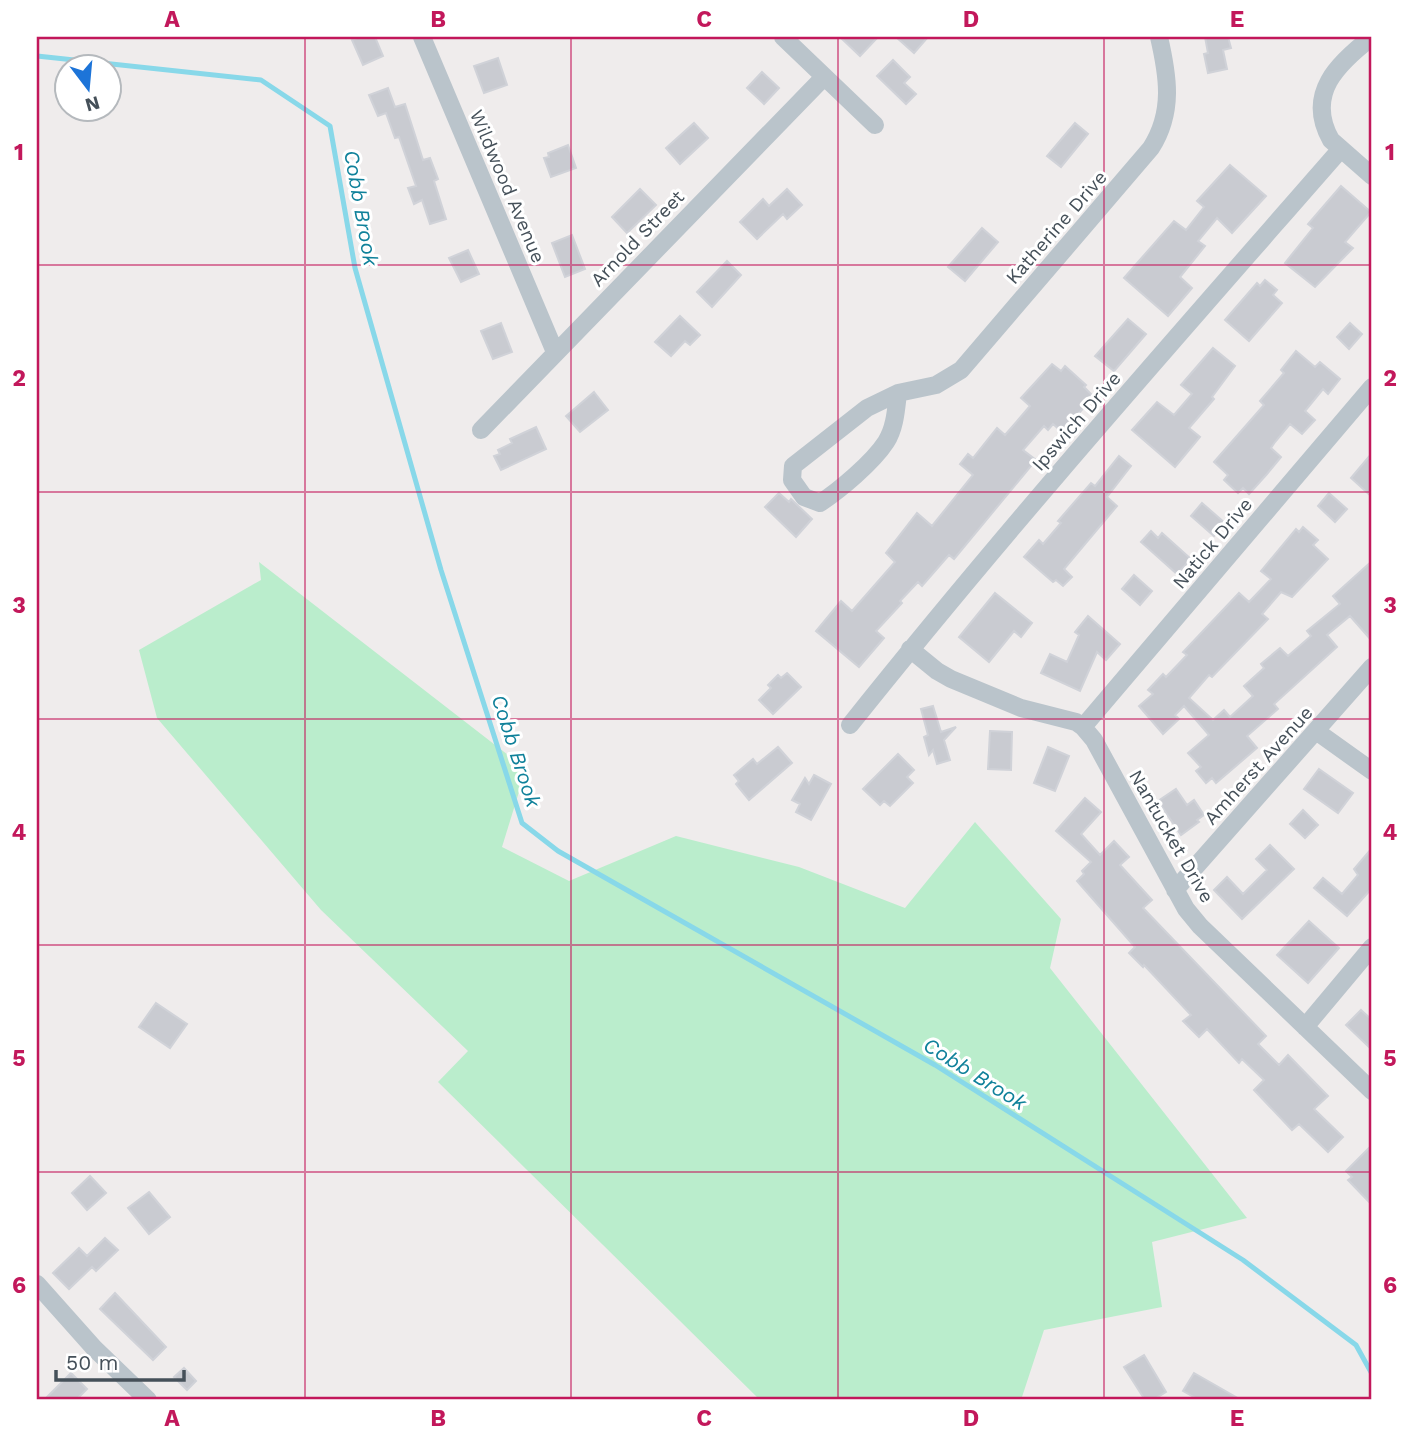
<svg xmlns="http://www.w3.org/2000/svg" width="1409" height="1437" font-family="'Work Sans',sans-serif">
	<style>
		.green { fill: #baedcc }
		.lines { fill: none; stroke-linecap: round; stroke-linejoin: round }
		.stream { stroke: #88d8e9; stroke-width: 5 }
		.building { fill: #c9cbd1; stroke: #d0d2d8; stroke-width: 2 }
		.minor { stroke: #bac4cb; stroke-width: 18 }
		.grid { fill: none; stroke: #c2185b; stroke-width: 2; stroke-opacity: 0.55 }
		.labels { text-anchor: middle; stroke-width: 6; stroke-linejoin: round; paint-order: stroke }
		.street-label { font-size: 19px; fill: #455059; stroke: #fff }
		.water-label { font-size: 21px; font-style: italic; fill: #0f819a; stroke: #fff }
		.neatline { fill: none; stroke: #c2185b; stroke-width: 2.5 }
		.grid-label { font-size: 23px; text-anchor: middle; font-weight: bold; fill: #c2185b }
	</style>
	<rect width="100%" height="100%" fill="#efecec"/>
	<path class="green" d="M259,562L526,769L502,847L569,881L676,836L799,867L905,908L975,822L1061,919L1050,968L1247,1218L1152,1242L1162,1307L1044,1330L1021,1400H760L438,1082L468,1051L321,910L157,718L139,650L261,580Z"/>
	<g class="lines">
		<path class="stream" d="M37,56L261,80L330,126L355,268L441,570L522,823L558,851L935,1065L1243,1260L1356,1345L1372,1374"/>
	</g>
	<path class="building" d="M359,37H375L383,56L363,65L352,40Z
		M840,37H878L860,56Z
		M896,37H928L914,53Z
		M1205,37H1228L1231,48L1223,50L1227,69L1208,73L1204,54L1208,53Z
		M498,58L507,85L484,93L474,66Z
		M893,60L910,77L904,83L916,94L906,104L877,76Z
		M762,72L779,88L764,104L747,88Z
		M388,88L395,107L405,104L423,160L430,158L438,179L434,181L446,219L430,224L422,200L414,204L408,188L416,186L399,137L395,138L386,113L378,116L369,95Z
		M694,123L708,138L680,164L666,148Z
		M1075,123L1088,134L1061,167L1047,156Z
		M568,145L576,168L551,177L544,158L549,157L548,153Z
		M1230,165L1266,196L1232,233L1217,218L1198,241L1205,246L1180,277L1192,288L1168,316L1124,278L1174,221L1186,230L1204,207L1197,201Z
		M1341,186L1371,212L1345,242L1353,248L1315,287L1285,263L1313,228L1308,224Z
		M640,189L656,205L627,233L612,217Z
		M787,189L802,205L787,219L783,214L757,239L740,222L763,199L769,206Z
		M982,228L998,242L965,281L948,267Z
		M572,235L585,269L565,277L552,243Z
		M468,250L479,274L461,282L449,258Z
		M727,261L741,275L712,307L697,292Z
		M1265,280L1277,290L1273,295L1282,303L1249,341L1225,320L1257,283L1260,286Z
		M680,316L700,335L690,345L685,341L671,356L655,342Z
		M1128,319L1146,334L1114,371L1095,356Z
		M501,323L512,352L493,359L481,331Z
		M1350,323L1362,334L1349,349L1337,337Z
		M1213,348L1235,366L1212,397L1214,399L1189,428L1200,437L1175,467L1132,430L1157,402L1174,415L1192,394L1181,385Z
		M1296,351L1315,367L1320,362L1340,379L1328,394L1323,389L1305,411L1315,420L1302,434L1290,424L1275,442L1271,448L1281,457L1267,474L1249,494L1243,488L1238,493L1224,480L1228,475L1214,462L1264,405L1260,401L1284,373L1281,370Z
		M1052,364L1061,371L1065,366L1086,385L1084,387L1092,395L1085,402L1087,404L1062,432L1053,424L1048,430L1044,426L1023,450L1036,460L954,559L949,555L922,586L918,582L900,601L902,603L876,631L884,638L859,667L816,631L841,601L852,611L895,562L886,553L917,513L932,526L973,475L960,464L968,454L973,458L997,428L1005,435L1030,406L1021,398Z
		M594,392L608,410L580,432L566,416Z
		M536,427L546,449L501,470L494,456L500,454L498,450L512,443L510,439Z
		M1372,453V497L1351,478Z
		M1119,456L1131,466L1107,497L1117,506L1064,569L1072,577L1063,586L1056,580L1053,582L1024,557L1039,540L1043,544L1061,523L1058,521L1091,483L1095,486Z
		M779,493L789,502L791,499L812,519L796,537L765,507Z
		M1329,493L1347,509L1335,522L1318,506Z
		M1202,503L1225,523L1214,536L1191,516Z
		M1303,527L1318,540L1313,545L1328,559L1292,597L1281,592L1262,614L1268,619L1212,677L1209,675L1189,698L1213,720L1224,710L1230,717L1253,696L1244,686L1264,668L1261,664L1280,648L1288,656L1311,636L1307,631L1340,604L1333,596L1372,561V641L1350,616L1327,635L1337,647L1274,704L1278,709L1247,736L1257,748L1216,783L1212,778L1206,783L1196,771L1201,767L1188,753L1209,735L1184,706L1175,715L1179,719L1163,734L1139,706L1153,694L1148,690L1163,674L1166,677L1187,655L1183,652L1239,593L1249,602L1271,579L1261,571L1296,529L1299,532Z
		M1151,531L1158,538L1162,533L1191,559L1177,574L1141,542Z
		M1134,575L1152,591L1140,605L1122,589Z
		M995,593L1032,623L1021,637L1014,631L989,662L959,637Z
		M1088,616L1120,644L1106,660L1097,652L1080,691L1041,673L1050,654L1067,662L1079,635L1075,632Z
		M787,673L801,687L773,714L759,700L771,688L768,685L778,675L781,678Z
		M933,706L941,732L956,727L944,740L950,760L937,764L933,750L929,755L924,737L928,735L921,709Z
		M990,731L1012,732L1011,770L988,769Z
		M778,747L792,763L749,800L736,784L739,781L734,775L753,759L757,764Z
		M1048,747L1069,756L1055,791L1034,783Z
		M898,754L914,770L907,777L913,783L890,806L884,801L880,805L863,789Z
		M1319,769L1353,793L1338,813L1304,789Z
		M814,775L831,784L811,820L796,812L800,804L792,800L805,778L809,784Z
		M1176,789L1187,805L1194,800L1204,815L1197,820L1199,822L1181,835L1158,801Z
		M1085,798L1101,812L1081,834L1100,855L1114,841L1129,857L1120,865L1152,900L1143,908L1266,1036L1258,1044L1279,1065L1288,1055L1328,1096L1314,1109L1343,1137L1328,1152L1299,1124L1292,1130L1254,1090L1264,1080L1242,1059L1239,1063L1207,1029L1199,1037L1183,1021L1191,1015L1144,965L1143,967L1129,953L1135,947L1077,881L1084,874L1082,871L1091,862L1056,831Z
		M1303,810L1318,825L1305,838L1290,824Z
		M1270,845L1294,869L1242,919L1214,890L1227,877L1243,894L1267,870L1256,859Z
		M1372,848V888L1347,916L1314,888L1323,878L1342,894L1358,875L1354,869Z
		M1309,921L1339,948L1308,983L1277,955Z
		M156,1003L187,1024L170,1048L139,1027Z
		M1361,1010L1372,1020V1050L1346,1025Z
		M1372,1145V1205L1348,1180L1352,1177L1346,1171Z
		M90,1176L106,1193L87,1210L72,1193Z
		M149,1192L170,1217L149,1234L128,1208Z
		M105,1238L118,1250L96,1271L92,1267L69,1289L53,1273L79,1248L87,1256Z
		M115,1293L166,1347L153,1360L100,1309Z
		M1144,1355L1166,1392L1153,1400H1145L1124,1367Z
		M184,1368L196,1381L187,1390L174,1377Z
		M71,1373L87,1389L76,1400H44Z
		M1194,1373L1241,1400H1199L1183,1391Z"/>
	<g class="lines">
		<path class="minor" d="M422,37L555,352
			M783,37L875,125
			M1372,37C1338,63 1305,94 1331,140L1372,176
			M898,393C896,410 895,428 886,442C873,462 840,490 820,503L804,497L792,480L793,466L867,408L898,393L936,385L961,370L1151,148C1174,112 1168,76 1159,37
			M481,430L824,77
			M910,649L937,671L951,679L1021,708L1076,722L1083,727L1094,740L1186,909L1200,926L1372,1091
			M850,725C1007,528 1174,340 1340,150
			M1083,727L1372,387
			M1316,731L1372,771
			M1175,890L1372,667
			M1305,1027L1372,947
			M37,1284L94,1348L148,1400"/>
	</g>
	<path class="grid" d="M305,37V1400M571,37V1400M838,37V1400M1104,37V1400M37,265H1372M37,492H1372M37,719H1372M37,945H1372M37,1172H1372"/>
	<g class="labels">
		<g class="street-label">
			<text transform="translate(508 186) rotate(67)" y="7">Wildwood Avenue</text>
			<text transform="translate(1056 227) rotate(-49)" y="7">Katherine Drive</text>
			<text transform="translate(637 238) rotate(-46)" y="7">Arnold Street</text>
			<text transform="translate(1076 421) rotate(-49)" y="7">Ipswich Drive</text>
			<text transform="translate(1212 543) rotate(-50)" y="7">Natick Drive</text>
			<text transform="translate(1258 765) rotate(-48)" y="7">Amherst Avenue</text>
			<text transform="translate(1172 836) rotate(60)" y="7">Nantucket Drive</text>
		</g>
		<g class="water-label">
			<text transform="translate(361 208) rotate(80)" y="7">Cobb Brook</text>
			<text transform="translate(516 751) rotate(72)" y="7">Cobb Brook</text>
			<text transform="translate(975 1074) rotate(32)" y="7">Cobb Brook</text>
		</g>
	</g>
	<rect width="1409" height="1437" fill="none" stroke="#ffffff" stroke-width="77"/>
	<g transform="translate(88 88) rotate(164)"><circle r="33" fill="#ffffff" stroke="#b5b9bd" stroke-width="2"/>
	<path d="M0-5L12 26L0 18L-12 26Z" fill="#1d74d8"/>
	<text y="-10" font-size="19" font-weight="bold" text-anchor="middle" fill="#455059">N</text>
	</g>
	<path d="M56 1370v10h128v-10" fill="none" stroke="#455059" stroke-width="3.5"/>
	<text x="66" y="1370" font-size="21" fill="#455059" stroke="#ffffff" stroke-width="5" paint-order="stroke">50 m</text>
	<rect x="38" y="38" width="1332" height="1360" class="neatline"/>
	<g class="grid-label">
		<text x="172" y="27">A</text>
		<text x="438" y="27">B</text>
		<text x="704" y="27">C</text>
		<text x="971" y="27">D</text>
		<text x="1237" y="27">E</text>
		<text x="19" y="160">1</text>
		<text x="1390" y="160">1</text>
		<text x="19" y="386">2</text>
		<text x="1390" y="386">2</text>
		<text x="19" y="613">3</text>
		<text x="1390" y="613">3</text>
		<text x="19" y="840">4</text>
		<text x="1390" y="840">4</text>
		<text x="19" y="1066">5</text>
		<text x="1390" y="1066">5</text>
		<text x="19" y="1293">6</text>
		<text x="1390" y="1293">6</text>
		<text x="172" y="1426">A</text>
		<text x="438" y="1426">B</text>
		<text x="704" y="1426">C</text>
		<text x="971" y="1426">D</text>
		<text x="1237" y="1426">E</text>
	</g>
</svg>
